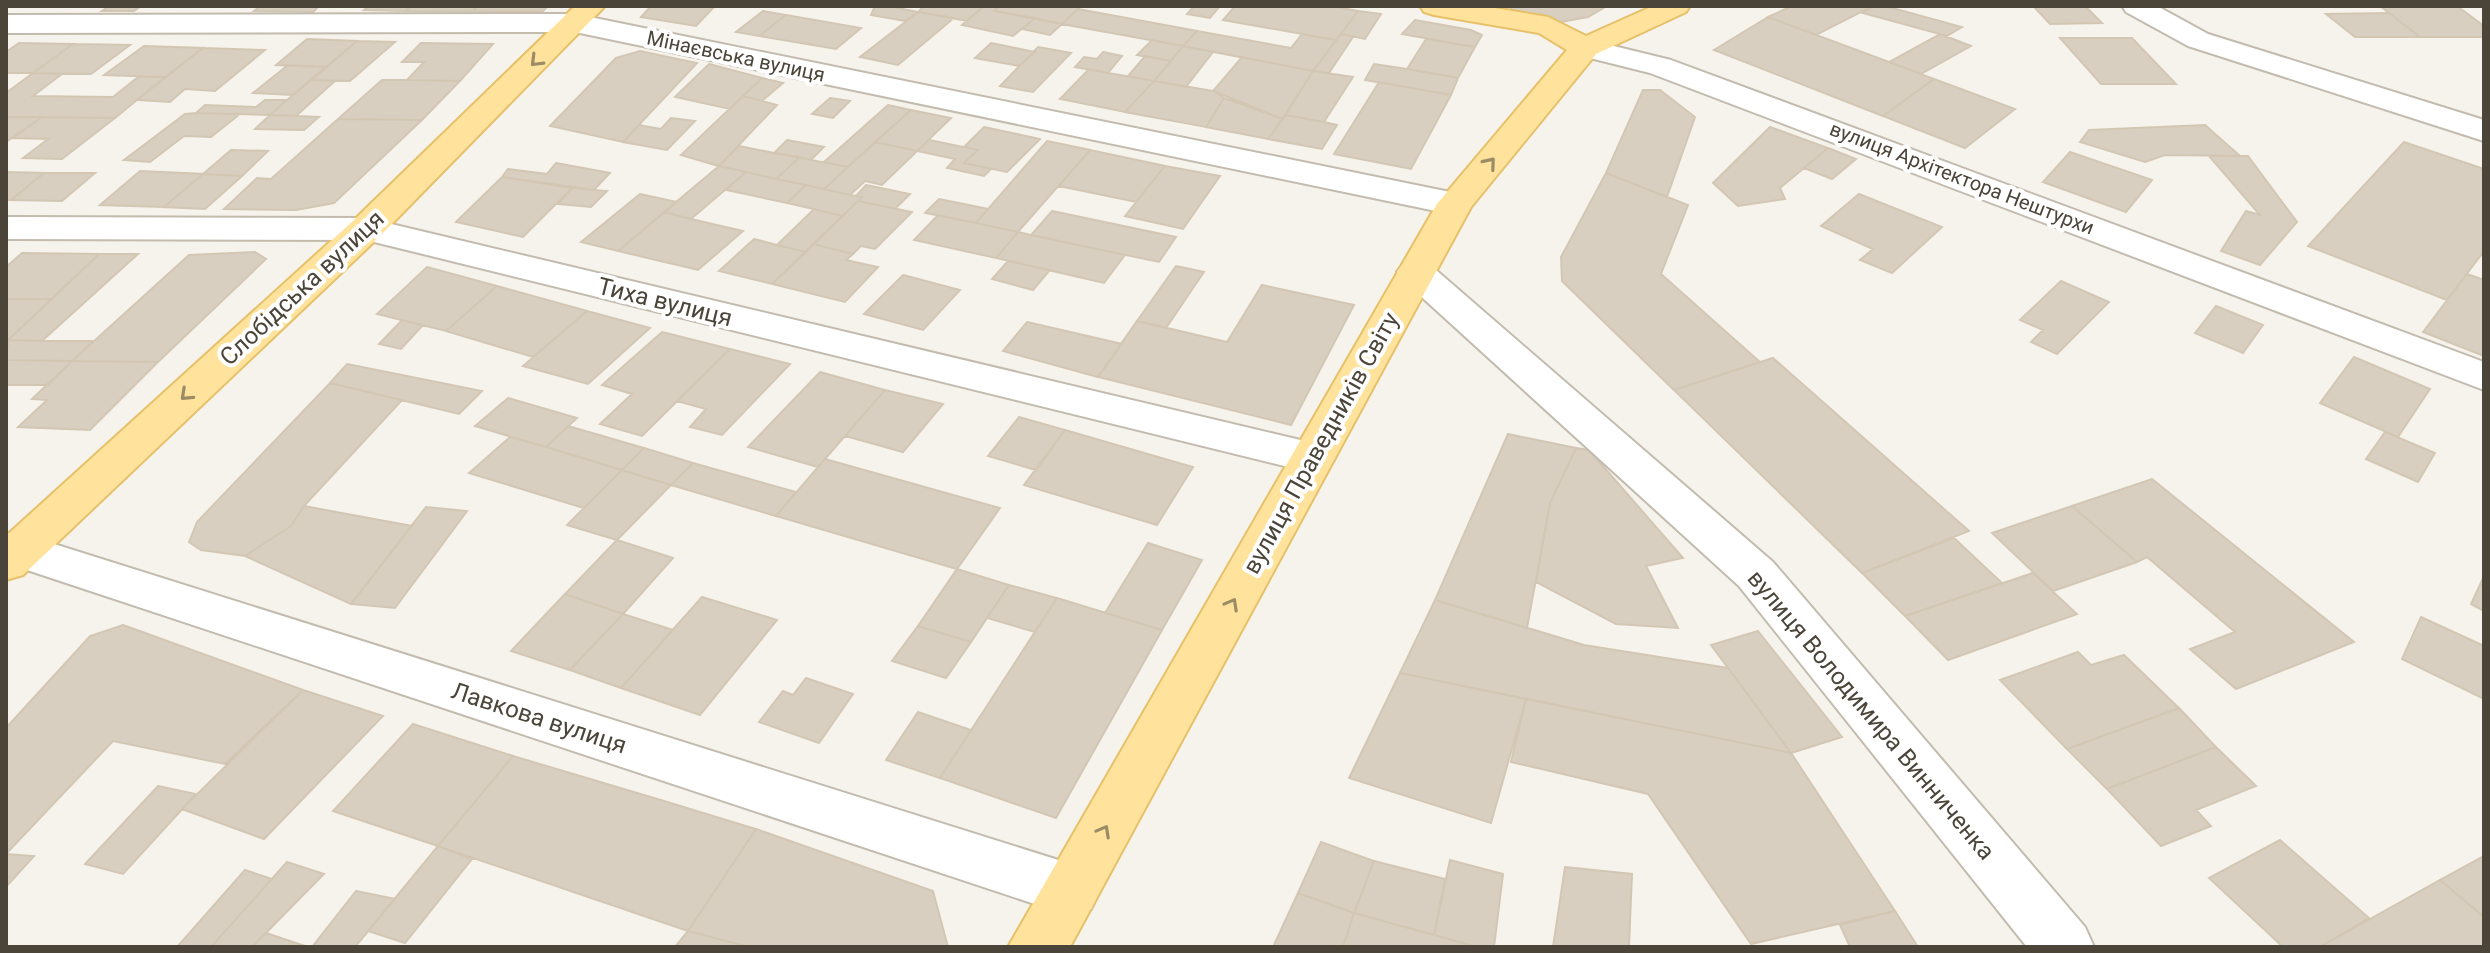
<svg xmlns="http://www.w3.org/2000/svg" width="2490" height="953" font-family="Roboto,sans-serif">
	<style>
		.building { fill: #d8cfc1; stroke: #d3c7b4; stroke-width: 2 }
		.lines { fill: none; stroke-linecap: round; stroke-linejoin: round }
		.minor-casing { stroke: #c2bbae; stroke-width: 4 }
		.major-casing { stroke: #e6c16a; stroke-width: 4 }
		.minor { fill: #fff; fill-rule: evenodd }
		.major { fill: #ffe39c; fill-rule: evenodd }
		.oneway { stroke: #9c8c66 }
		.labels { text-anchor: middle; stroke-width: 8; stroke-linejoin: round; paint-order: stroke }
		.far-street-label { font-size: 20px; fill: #4b4439; stroke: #fff }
		.street-label { font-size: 24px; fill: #4b4439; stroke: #fff }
	</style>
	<rect width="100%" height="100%" fill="#f6f3ec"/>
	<path class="building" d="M109,6H141L134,11H102Z
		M260,6H319L313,12L254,11Z
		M369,6H410L406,11L364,10Z
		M410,6H478L473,11H406Z
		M478,6H548L543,11H473Z
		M651,6H715L696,26L641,17Z
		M875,6H888L918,12L905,21L871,15Z
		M924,6H984L967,21L918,12Z
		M984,6H1000L994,11L1035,18L1013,36L962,25Z
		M1000,6H1081L1062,24L994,11Z
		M1194,6H1220L1210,18L1187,14Z
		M1235,6H1331L1358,11L1336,40L1223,20Z
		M1512,6H1607L1588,17L1561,22L1509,12Z
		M1792,6H1868L1871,7L1816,35L1768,17Z
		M1868,6H1885L1962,27L1947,36L1863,13L1871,7Z
		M2085,6L2102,23L2050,24L2034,7Z
		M2380,6H2457L2484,26V37H2420Z
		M1078,9L1197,31L1183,46L1062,24Z
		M763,11L786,15L759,36L736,32Z
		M1358,11L1381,14L1365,39L1341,34Z
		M918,12L954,18L898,65L860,57Z
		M2389,13L2420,37H2355L2326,14Z
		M786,15L861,28L836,49L759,36Z
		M1768,17L1889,62L1934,79L1883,116L1714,50Z
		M1035,18L1062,24L1050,35L1022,29Z
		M1415,20L1471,30L1482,35L1475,47L1402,34Z
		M1197,31L1291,48L1302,34L1336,40L1313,71L1183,46Z
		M1341,34L1353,37L1329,73L1313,71Z
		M1940,34L1971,46L1921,74L1889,62Z
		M2060,38H2132L2176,84H2101Z
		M307,39L357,41L327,67L276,65Z
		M1426,39L1475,47L1458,78L1407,69Z
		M1152,40L1183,46L1171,61L1137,55Z
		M357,41L395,42L350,81L310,80Z
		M19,43L73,44L33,73H6V52Z
		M421,43L493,44L460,81L407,80L424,62H402Z
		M991,43L1035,52L1019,66L975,58Z
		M73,44L130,45L91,74L33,73Z
		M144,46L203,48L165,77L104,75Z
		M1183,46L1213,52L1186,87L1154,81Z
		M1038,47L1071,53L1033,92L1000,86Z
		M203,48L265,50L215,91L185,89L170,102L137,100Z
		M640,51L697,63L623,142L550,126L616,58Z
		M1103,52L1122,56L1108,73L1075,67L1084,57L1097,59Z
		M1145,56L1171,61L1154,81L1128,76Z
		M1242,57L1313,71L1283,119L1213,91Z
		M709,64L762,78L730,109L675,97Z
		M1374,64L1407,69L1458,78L1451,95L1365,80Z
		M288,65L327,67L293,95L253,93Z
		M1089,69L1108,73L1154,81L1125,112L1060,99Z
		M1313,71L1353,77L1324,122L1285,115Z
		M33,73L62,74L33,96L113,97L138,77H165L115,118L6,117V93Z
		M762,78L783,83L762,101L743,96Z
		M1934,79L2015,109L1965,148L1883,116Z
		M310,80L335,81L296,116L270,115Z
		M382,80H407L460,81L422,120L338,119Z
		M1154,81L1213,91L1224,98L1206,127L1125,112Z
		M1379,82L1451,95L1411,169L1334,154Z
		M1643,90H1660L1695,117L1667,197L1606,173Z
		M743,96L777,105L719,166L681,155Z
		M830,98L850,101L833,118L812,114Z
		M1224,98L1283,119L1268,139L1206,127Z
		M265,100H287L270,115L196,113L205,105L256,107Z
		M888,105L911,110L848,167L824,162Z
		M911,110L951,118L917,151L875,142Z
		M196,113L240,114L211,137L184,136L150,162L124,160L185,114Z
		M270,115L296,116L319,117L304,130L255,129Z
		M1285,115L1324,122L1337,125L1322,149L1268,139Z
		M6,117H42L6,142Z
		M42,117L115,118L62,159L23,158L48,139L13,138Z
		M671,118L695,121L667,150L623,142L639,125L661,129Z
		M338,119L422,120L334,203L296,210L224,209L257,178L271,179Z
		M2205,125L2240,156L2165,155L2145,162L2080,142L2089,130Z
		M984,127L1040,139L1007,172L964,163L978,150L964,147Z
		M1770,127L1828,148L1780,188L1785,199L1738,206L1713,183Z
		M787,140L824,147L811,160L774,153Z
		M929,140L978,150L964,163L991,169L984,176L947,168L955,159L917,151Z
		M1047,141L1090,150L1018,232L976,223Z
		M875,142L917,151L882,185L865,181L850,195L824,189Z
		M2404,142L2484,169V251L2447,300L2308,246Z
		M739,146L774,153L800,157L776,179L719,166Z
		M1828,148L1856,159L1832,179L1804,168Z
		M231,150L268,151L242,176L203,174Z
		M1090,150L1165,166L1136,202L1059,186Z
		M2070,152L2152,180L2126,212L2043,182Z
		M2209,156H2248L2297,222L2260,265L2221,251L2246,211L2260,215Z
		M800,157L811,160L848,167L824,189L776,179Z
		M556,163L610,173L594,190L502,177L508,169L547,174Z
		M719,166L746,172L691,219L664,212Z
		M1165,166L1220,176L1183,229L1125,216Z
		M140,171L203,174L164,207L100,205Z
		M6,172L44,173L11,200H6Z
		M746,172L776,179L806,185L787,203L726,190Z
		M44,173H95L62,201L11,200Z
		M1606,173L1688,205L1661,274L1760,362L1674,390L1562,281L1561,257Z
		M203,174L242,176L205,209L164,207Z
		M502,177L572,188L523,237L456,222Z
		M806,185L850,195L862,197L843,216L787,203Z
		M866,185L910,194L895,209L858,201L862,197L856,196Z
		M572,188L594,190L607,191L591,207L558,204Z
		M640,194L677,202L618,251L581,242Z
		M1859,194L1942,227L1892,273L1860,260L1873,249L1821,226Z
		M939,199L988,209L976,223L925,213Z
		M858,201L912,212L875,249L861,246L853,254L813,244Z
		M814,209L843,216L806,252L777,245Z
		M1052,211L1176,237L1159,262L1031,235Z
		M664,212L691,219L743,231L698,270L618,251Z
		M938,215L976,223L1018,232L996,258L914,240Z
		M1018,232L1031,235L1125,255L1104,283L996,258Z
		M754,239L777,245L806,252L772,284L719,271Z
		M813,244L853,254L846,260L878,267L845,302L772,284Z
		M255,252L266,259L158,362L72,361L189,255Z
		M22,253L99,254L52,299H6V267Z
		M99,254H138L42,341L8,340Z
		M1008,261L1050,270L1033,290L992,279Z
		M1176,266L1204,272L1166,328L1137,321Z
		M427,267L497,286L446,331L377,314Z
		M2467,274L2484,280V356L2423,332Z
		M903,275L960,290L923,330L864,314Z
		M2061,281L2109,302L2057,354L2031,342L2043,330L2020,320Z
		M1262,285L1354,305L1291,425L1098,377L1137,321L1227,342Z
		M497,286L587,311L533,357L446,331Z
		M6,299H52L6,342Z
		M2216,306L2263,325L2243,353L2195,333Z
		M587,311L650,328L588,384L523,366Z
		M402,320L423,325L401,349L379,344Z
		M1027,322L1122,344L1098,377L1003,351Z
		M662,332L730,349L642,436L600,424L632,394L602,385Z
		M8,340L42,341H93L72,361L6,360Z
		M730,349L790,364L722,435L690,427L706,409L677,401Z
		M2354,357L2430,389L2398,437L2320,403Z
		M1773,358L1969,531L1862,573L1674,390Z
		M6,360L72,361L48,385H6Z
		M72,361L158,362L90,430L18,427L47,400L32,399Z
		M347,364L482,391L459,414L330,383Z
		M820,372L885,390L818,467L748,447Z
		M330,383L402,400L304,506L291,526L245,556L201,550L189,542L197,522Z
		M885,390L943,404L903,452L845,436Z
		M508,398L577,418L546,447L475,426Z
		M1019,417L1065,430L1036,470L988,456Z
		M568,426L644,448L622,470L546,447Z
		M1065,430L1193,467L1157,525L1024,485Z
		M2385,432L2435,453L2418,482L2366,459Z
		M1508,434L1576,448L1550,503L1527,628L1435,600Z
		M510,437L546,447L622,470L584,508L469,473Z
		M644,448L693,463L671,485L622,470Z
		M1576,448L1589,450L1683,558L1646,566L1678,628L1616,624L1536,582L1550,503Z
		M825,459L1000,508L957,569L776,516Z
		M693,463L796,492L776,516L671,485Z
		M622,470L671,485L617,540L567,525Z
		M2152,479L2354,642L2236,689L2190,649L2235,632L2147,557L2137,562L2072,506Z
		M304,506L412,526L351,604L245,556L291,526Z
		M2072,506L2137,562L2053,591L1992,533Z
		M426,507L467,511L395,608L351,604Z
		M1954,538L2002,583L1905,616L1862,573Z
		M617,540L673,558L623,614L565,594Z
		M1148,543L1202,560L1162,630L1105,613Z
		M957,569L1009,585L971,642L918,626Z
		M2033,573L2077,614L1948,660L1905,616Z
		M2484,576V611L2471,604Z
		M1009,585L1057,598L1035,632L987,618Z
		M565,594L623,614L570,670L511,651Z
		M702,597L777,620L700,715L621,688Z
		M1057,598L1162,630L1056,818L940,778Z
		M1435,600L1584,645L1728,668L1791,753L1400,673Z
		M623,614L673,630L621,688L570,670Z
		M2421,617L2484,646V699L2402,659Z
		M123,625L303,690L225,764L113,741L6,854V728L90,636Z
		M918,626L971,642L946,678L892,661Z
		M1758,631L1842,737L1791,753L1711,645Z
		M2078,652L2091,665L2124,655L2179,708L2067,749L2000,680Z
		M1400,673L1526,699L1491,823L1349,778Z
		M806,678L853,694L819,743L759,722L783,691L793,695Z
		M303,690L383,716L264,839L182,809Z
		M1526,699L1791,753L1895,911L1751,944L1648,794L1511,762Z
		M2179,708L2216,747L2107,789L2067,749Z
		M918,712L971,730L940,778L886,760Z
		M413,724L513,756L438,846L333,811Z
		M2216,747L2256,786L2196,810L2211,826L2161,846L2107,789Z
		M513,756L664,801L756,829L688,931L438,846Z
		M158,786L196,794L123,874L85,864Z
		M756,829L933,891L948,947H749L688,931Z
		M2280,840L2369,918L2320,947H2283L2209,878Z
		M1321,842L1374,861L1354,913L1298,893Z
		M438,846L472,859L405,943L368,931Z
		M6,854L34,856L6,887Z
		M2484,856V917L2440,880Z
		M1450,860L1503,874L1494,947H1477L1434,935Z
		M1374,861L1445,879L1434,935L1354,913Z
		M287,862L324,874L252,947H211Z
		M1565,867L1632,874L1629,947H1553Z
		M245,870L272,879L211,947H177Z
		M2440,880L2484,917V947H2320Z
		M356,891L395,899L355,947H312Z
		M1298,893L1354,913L1343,947H1273Z
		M1895,911L1918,947H1850L1840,925Z
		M1354,913L1434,935L1477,947H1343Z
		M688,931L749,947H675Z
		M266,933L308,947H252Z"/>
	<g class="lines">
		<g class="minor-casing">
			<path id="minor" d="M2122,6H2157L2208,34L2484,120V141L2188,46L2126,12Z
				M575,14L1455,193L1467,197L1473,204L1467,211L1455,215L575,32L6,33V15Z
				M1585,39L1671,60L2484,362V390L1650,73L1574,54L1570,48L1574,42Z
				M6,217L366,218L1313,443L1328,447L1335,458L1328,469L1313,473L366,240L6,239Z
				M1416,261L1429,264L1773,562L2085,927L2094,947H2027L1739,586L1403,280L1397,272L1403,264Z
				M6,533L35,538L1071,864L1091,871L1100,890L1091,909L1071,916L18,567H6Z"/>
		</g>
		<g class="major-casing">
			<path id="major" d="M575,6H605L379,237L23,575L6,580V536L353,221Z
				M1420,6H1483L1548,17L1586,36L1653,6H1690L1686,12L1596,54L1471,207L1070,947H1008L1437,204L1567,50L1539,33L1434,15L1424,12Z"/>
		</g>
		<use href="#minor" class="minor"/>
		<use href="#major" class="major"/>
	</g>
	<defs><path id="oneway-chevron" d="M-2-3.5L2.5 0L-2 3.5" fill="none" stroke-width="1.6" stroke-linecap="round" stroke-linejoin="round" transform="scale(2)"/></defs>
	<g class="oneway">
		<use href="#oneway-chevron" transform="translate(536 61) rotate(135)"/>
		<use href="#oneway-chevron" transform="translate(1490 163) rotate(-50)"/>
		<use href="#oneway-chevron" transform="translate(186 395) rotate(137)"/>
		<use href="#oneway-chevron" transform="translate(1232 604) rotate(-61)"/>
		<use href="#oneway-chevron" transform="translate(1104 831) rotate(-61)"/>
	</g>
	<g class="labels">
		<g class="far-street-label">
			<text transform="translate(736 56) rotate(12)" y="7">Мінаєвська вулиця</text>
			<text transform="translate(1962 178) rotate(21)" y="7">вулиця Архітектора Нештурхи</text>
		</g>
		<g class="street-label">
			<text transform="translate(302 288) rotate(-43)" y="8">Слобідська вулиця</text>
			<text transform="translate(665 302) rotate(14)" y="8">Тиха вулиця</text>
			<text transform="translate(1321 443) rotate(-61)" y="8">вулиця Праведників Світу</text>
			<text transform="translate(1871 715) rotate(50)" y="8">вулиця Володимира Винниченка</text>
			<text transform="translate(539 718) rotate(18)" y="8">Лавкова вулиця</text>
		</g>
	</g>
	<rect width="2490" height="953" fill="none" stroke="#4b4439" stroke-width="16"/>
</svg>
